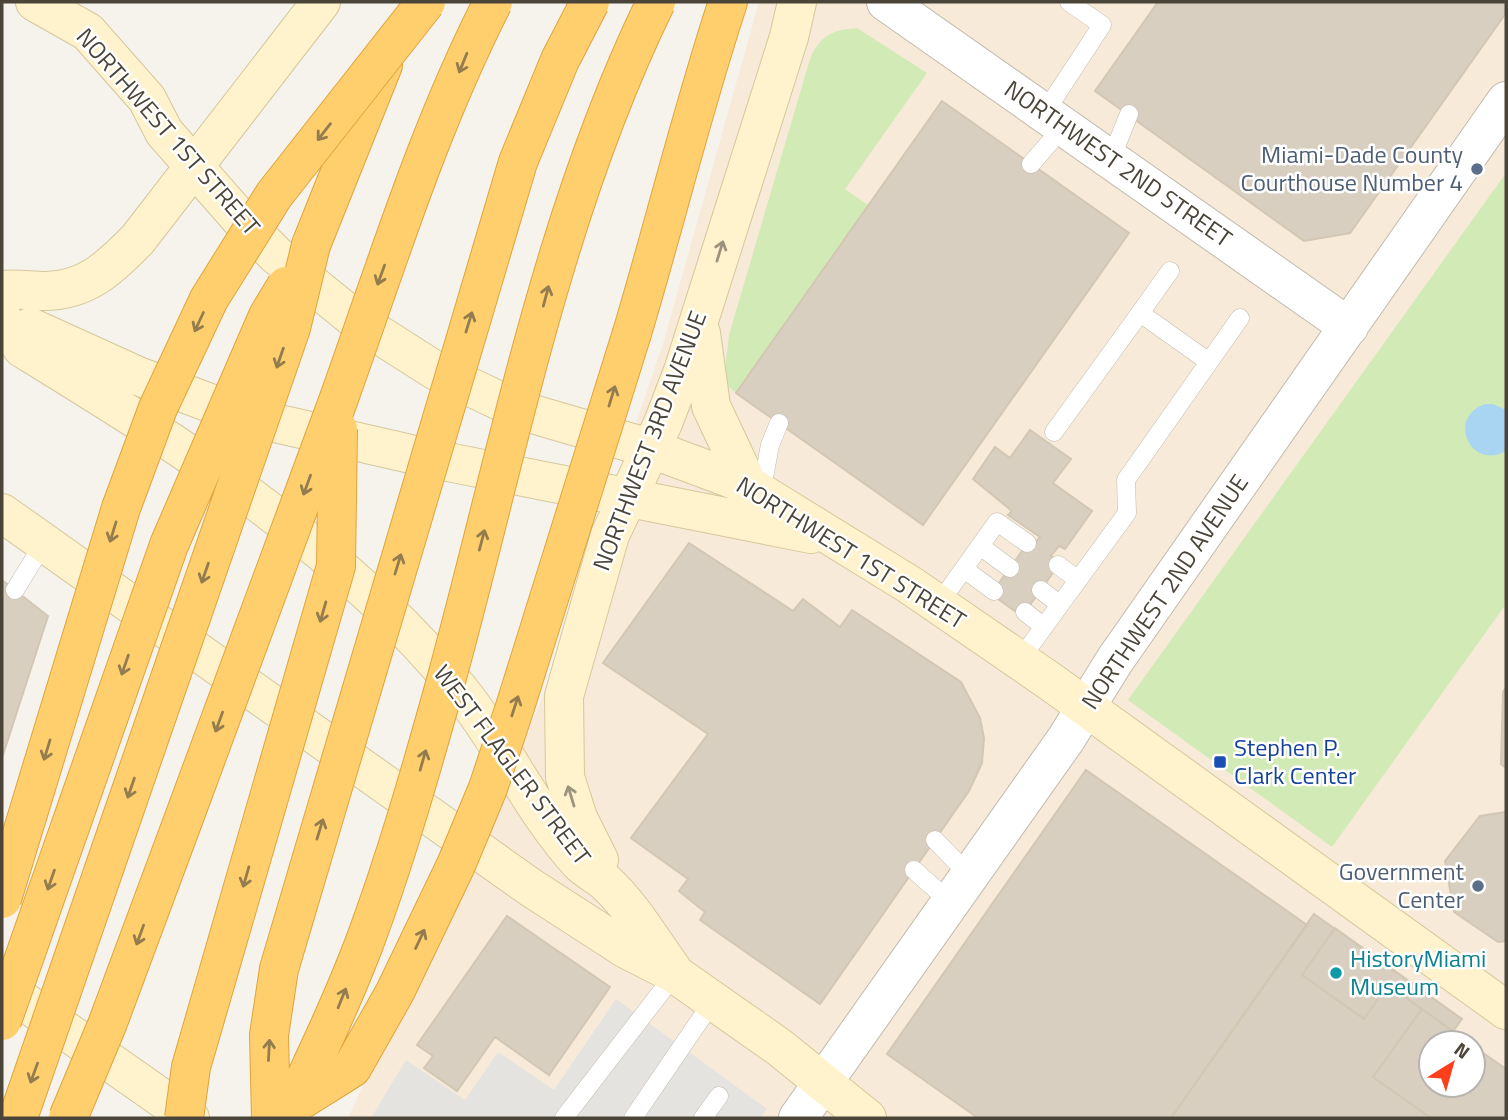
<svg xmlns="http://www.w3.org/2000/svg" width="1508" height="1120" font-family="'Titillium Web',sans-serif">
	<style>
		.commercial { fill: #f7ead8; fill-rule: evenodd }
		.green { fill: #d2eab5 }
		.parking { fill: #e5e3e0 }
		.water { fill: #a9d4f2 }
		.building { fill: #d8cfc1; stroke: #d3c7b4; stroke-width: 2 }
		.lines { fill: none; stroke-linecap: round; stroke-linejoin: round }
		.service-casing { stroke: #c2bbae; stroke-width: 19 }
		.tertiary-casing { stroke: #c2bbae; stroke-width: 40 }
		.secondary-casing { stroke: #d6c79b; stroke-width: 40 }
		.motorway-casing { stroke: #e0a43c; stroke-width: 40 }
		.service { stroke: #fff; stroke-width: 18 }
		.tertiary { stroke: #fff; stroke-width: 38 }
		.secondary { stroke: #fff3cd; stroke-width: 38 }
		.motorway { stroke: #ffcf6e; stroke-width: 38 }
		.motorway-bridge-casing { stroke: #e0a43c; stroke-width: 40; stroke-linecap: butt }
		.motorway-bridge { stroke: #ffcf6e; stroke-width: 38 }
		.oneway { stroke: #937c4e }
		.oneway2 { stroke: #9c937c }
		.service-dot { fill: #5c6f8a; stroke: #fff; stroke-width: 2.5 }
		.transit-dot { fill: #1a4fb4; stroke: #fff; stroke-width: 2.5 }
		.culture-dot { fill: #0f9aa8; stroke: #fff; stroke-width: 2.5 }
		.labels { text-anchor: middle; stroke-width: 5; stroke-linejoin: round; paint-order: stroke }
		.street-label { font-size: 24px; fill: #4b4439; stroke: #fff }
		.service-label { font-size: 24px; fill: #4e5e75; stroke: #fff; text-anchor: end }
		.transit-label { font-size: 24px; fill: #164399; stroke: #fff; text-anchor: start }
		.culture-label { font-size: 24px; fill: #0d838f; stroke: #fff; text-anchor: start }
	</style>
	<rect width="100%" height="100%" fill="#f6f3ec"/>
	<path class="commercial" d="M759,2H1506V1118H348L540,704L663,344ZM1431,1043H1473V1085H1431Z"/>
	<path class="green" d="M857,28L927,73L845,189L869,206L736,393L728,386L725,369L729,335L810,59C820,35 833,30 857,28Z
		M1506,173V604L1332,847L1128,700Z"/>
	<path class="parking" d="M616,999L767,1109L760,1118H371L406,1060L465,1100L498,1052L554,1090Z"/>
	<path class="water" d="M1485,404H1493L1506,410V451C1471,471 1446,418 1485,404Z"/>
	<path class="building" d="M1158,2H1506V13L1350,233L1304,241L1095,91Z
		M942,101L1129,233L923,525L736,393Z
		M1030,430L1071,459L1053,483L1092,511L1065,549L1059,546L1051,556L1060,563L1022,616L991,594L1030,540L1035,543L1040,537L1008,515L1012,511L973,479L995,447L1010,458Z
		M689,543L793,611L803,599L840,627L852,610L961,682L980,718L984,738L982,763L969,791L820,1004L700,920L705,912L679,891L688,879L631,838L708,734L603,663Z
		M2,580L48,616L2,758Z
		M1506,687V768L1501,764L1503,692Z
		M1086,770L1307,925L1171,1118H978L887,1054Z
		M1506,812V941L1498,942L1454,912L1445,861L1480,816Z
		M1314,914L1462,1019L1453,1031L1469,1043H1431V1085H1473V1046L1506,1069V1118H1171Z
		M507,916L610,987L549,1075L495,1037L457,1091L424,1068L433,1056L417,1045Z
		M1335,928L1462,1019L1453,1031L1388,985L1364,1019L1302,975Z
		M1422,1009L1469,1043H1431V1085H1473V1046L1506,1069V1118H1431L1373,1077Z"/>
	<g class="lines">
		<g class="service-casing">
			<path id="service" d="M1045,112L1102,25L1069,2
				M1111,159L1129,114
				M1031,164L1064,126
				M1170,271L1140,313L1209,362
				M1054,432L1140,313
				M761,493L770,445L779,423
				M980,546L1010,568
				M1058,565L1078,580
				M964,569L994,591
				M15,590L44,543
				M1041,590L1060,605
				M938,605L997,522L1027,543
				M1025,612L1044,627
				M1019,661L1127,513L1126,480L1240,318
				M935,840L970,876
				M914,870L951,903
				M564,1118L675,974
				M633,1118L713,1001
				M703,1118L719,1096"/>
		</g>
		<g class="tertiary-casing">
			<path id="tertiary" d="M886,2L1349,327
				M798,1118L1066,739L1115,660L1506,101"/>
		</g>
		<g class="secondary-casing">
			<path id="secondary" d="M35,2L88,32L147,99L164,132L242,221L276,255L356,320L436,371L519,410L649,448L748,485L910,585L1051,682L1506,1010
				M2,290C17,288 30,291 45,291C86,291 111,267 138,239L321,2
				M2,318L22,348C179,445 340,543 458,688C502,742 532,811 579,862C586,870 596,874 604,881C631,905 651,940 672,969
				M30,327L138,376L210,403L275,423L428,458L811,534
				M701,333L711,406L748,485
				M2,513L530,887L626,949L675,974L779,1047L867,1118
				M599,860L578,818L565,777L564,696L610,535L663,423L683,371L789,37L797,2
				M2,986L190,1118"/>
		</g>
		<g class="motorway-casing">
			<path id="motorway" d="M311,245L383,65
				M632,333C665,223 692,111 728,2"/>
		</g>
		<use href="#service" class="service"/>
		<use href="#tertiary" class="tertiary"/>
		<use href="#secondary" class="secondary"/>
		<use href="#motorway" class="motorway"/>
		<g class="motorway-bridge-casing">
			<path id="motorway-bridge" d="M2,899L121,508L158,408L209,299L274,195L426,2
				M2,1021L169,545L268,316L286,286
				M293,1105C318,1052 343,999 364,944C395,861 420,774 444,688C508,457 550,219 656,2
				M293,1105L352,1068L395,992L456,865L488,788L515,707L632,333
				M18,1118L291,328L311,245
				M68,1118L107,1025C184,817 262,610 338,401C386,267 428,129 493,2
				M184,1118L191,1067L336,566L338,429
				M271,1118L269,1035L279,969L518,162L560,60L590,2"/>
		</g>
		<use href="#motorway-bridge" class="motorway-bridge"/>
	</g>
	<defs><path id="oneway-shaft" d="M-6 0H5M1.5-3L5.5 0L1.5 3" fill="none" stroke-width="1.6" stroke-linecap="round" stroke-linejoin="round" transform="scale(1.75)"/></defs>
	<g class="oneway">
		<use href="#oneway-shaft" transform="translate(463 63) rotate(112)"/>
		<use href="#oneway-shaft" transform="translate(324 132) rotate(128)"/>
		<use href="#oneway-shaft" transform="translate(381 275) rotate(110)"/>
		<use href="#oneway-shaft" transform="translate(546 296) rotate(-75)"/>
		<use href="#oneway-shaft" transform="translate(199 322) rotate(115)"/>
		<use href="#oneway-shaft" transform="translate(469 322) rotate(-73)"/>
		<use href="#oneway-shaft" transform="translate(280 358) rotate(109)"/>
		<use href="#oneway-shaft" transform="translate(612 396) rotate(-73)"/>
		<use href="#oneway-shaft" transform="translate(307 485) rotate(110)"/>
		<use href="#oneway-shaft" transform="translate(113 532) rotate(107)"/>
		<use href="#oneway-shaft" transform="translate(482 540) rotate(-75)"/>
		<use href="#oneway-shaft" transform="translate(398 564) rotate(-73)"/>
		<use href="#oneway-shaft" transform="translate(205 573) rotate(109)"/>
		<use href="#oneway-shaft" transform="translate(323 612) rotate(106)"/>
		<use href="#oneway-shaft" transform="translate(125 665) rotate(109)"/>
		<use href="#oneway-shaft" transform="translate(515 706) rotate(-72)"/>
		<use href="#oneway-shaft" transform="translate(219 722) rotate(110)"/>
		<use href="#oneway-shaft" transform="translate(47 750) rotate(107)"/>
		<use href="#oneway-shaft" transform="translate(423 760) rotate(-74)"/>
		<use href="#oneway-shaft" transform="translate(131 788) rotate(109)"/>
		<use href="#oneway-shaft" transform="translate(320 829) rotate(-73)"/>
		<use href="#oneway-shaft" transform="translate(246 877) rotate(106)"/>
		<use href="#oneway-shaft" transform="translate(51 880) rotate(109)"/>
		<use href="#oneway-shaft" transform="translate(140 935) rotate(110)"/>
		<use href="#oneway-shaft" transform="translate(420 939) rotate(-65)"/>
		<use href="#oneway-shaft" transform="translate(342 998) rotate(-68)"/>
		<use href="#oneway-shaft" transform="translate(269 1050) rotate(-87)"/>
		<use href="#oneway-shaft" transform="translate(34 1073) rotate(110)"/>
	</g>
	<g class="oneway2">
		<use href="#oneway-shaft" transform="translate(720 251) rotate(-73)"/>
		<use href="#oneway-shaft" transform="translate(571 796) rotate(-107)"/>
	</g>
	<g class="service-dot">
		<circle cx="1477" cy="169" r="7"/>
		<circle cx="1478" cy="886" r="7"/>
	</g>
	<rect class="transit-dot" x="1213" y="755" width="14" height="14" rx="3.5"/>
	<circle class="culture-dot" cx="1336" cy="973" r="7"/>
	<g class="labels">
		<g class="street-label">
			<text transform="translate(168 132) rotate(49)" y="8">NORTHWEST 1ST STREET</text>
			<text transform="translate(1118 164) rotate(35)" y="8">NORTHWEST 2ND STREET</text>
			<text transform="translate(650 441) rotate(-69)" y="8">NORTHWEST 3RD AVENUE</text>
			<text transform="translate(851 553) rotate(32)" y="8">NORTHWEST 1ST STREET</text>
			<text transform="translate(1165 592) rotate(-56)" y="8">NORTHWEST 2ND AVENUE</text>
			<text transform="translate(512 765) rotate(53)" y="8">WEST FLAGLER STREET</text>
		</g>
		<g class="service-label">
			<text x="1463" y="163">Miami-Dade County<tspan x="1463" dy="28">Courthouse Number 4</tspan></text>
			<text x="1464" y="880">Government<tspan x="1464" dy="28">Center</tspan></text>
		</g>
		<g class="transit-label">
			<text x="1234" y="756">Stephen P.<tspan x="1234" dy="28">Clark Center</tspan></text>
		</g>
		<g class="culture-label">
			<text x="1350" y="967">HistoryMiami<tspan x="1350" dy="28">Museum</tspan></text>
		</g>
	</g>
	<rect width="1508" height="1120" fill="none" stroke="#4b4439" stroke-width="7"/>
	<g transform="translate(1452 1064) rotate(37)"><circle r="33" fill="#ffffff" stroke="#b7b4b0" stroke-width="2"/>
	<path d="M0-5L12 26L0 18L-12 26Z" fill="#fc3f1d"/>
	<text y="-10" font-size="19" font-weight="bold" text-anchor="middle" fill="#4b4439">N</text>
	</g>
</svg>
